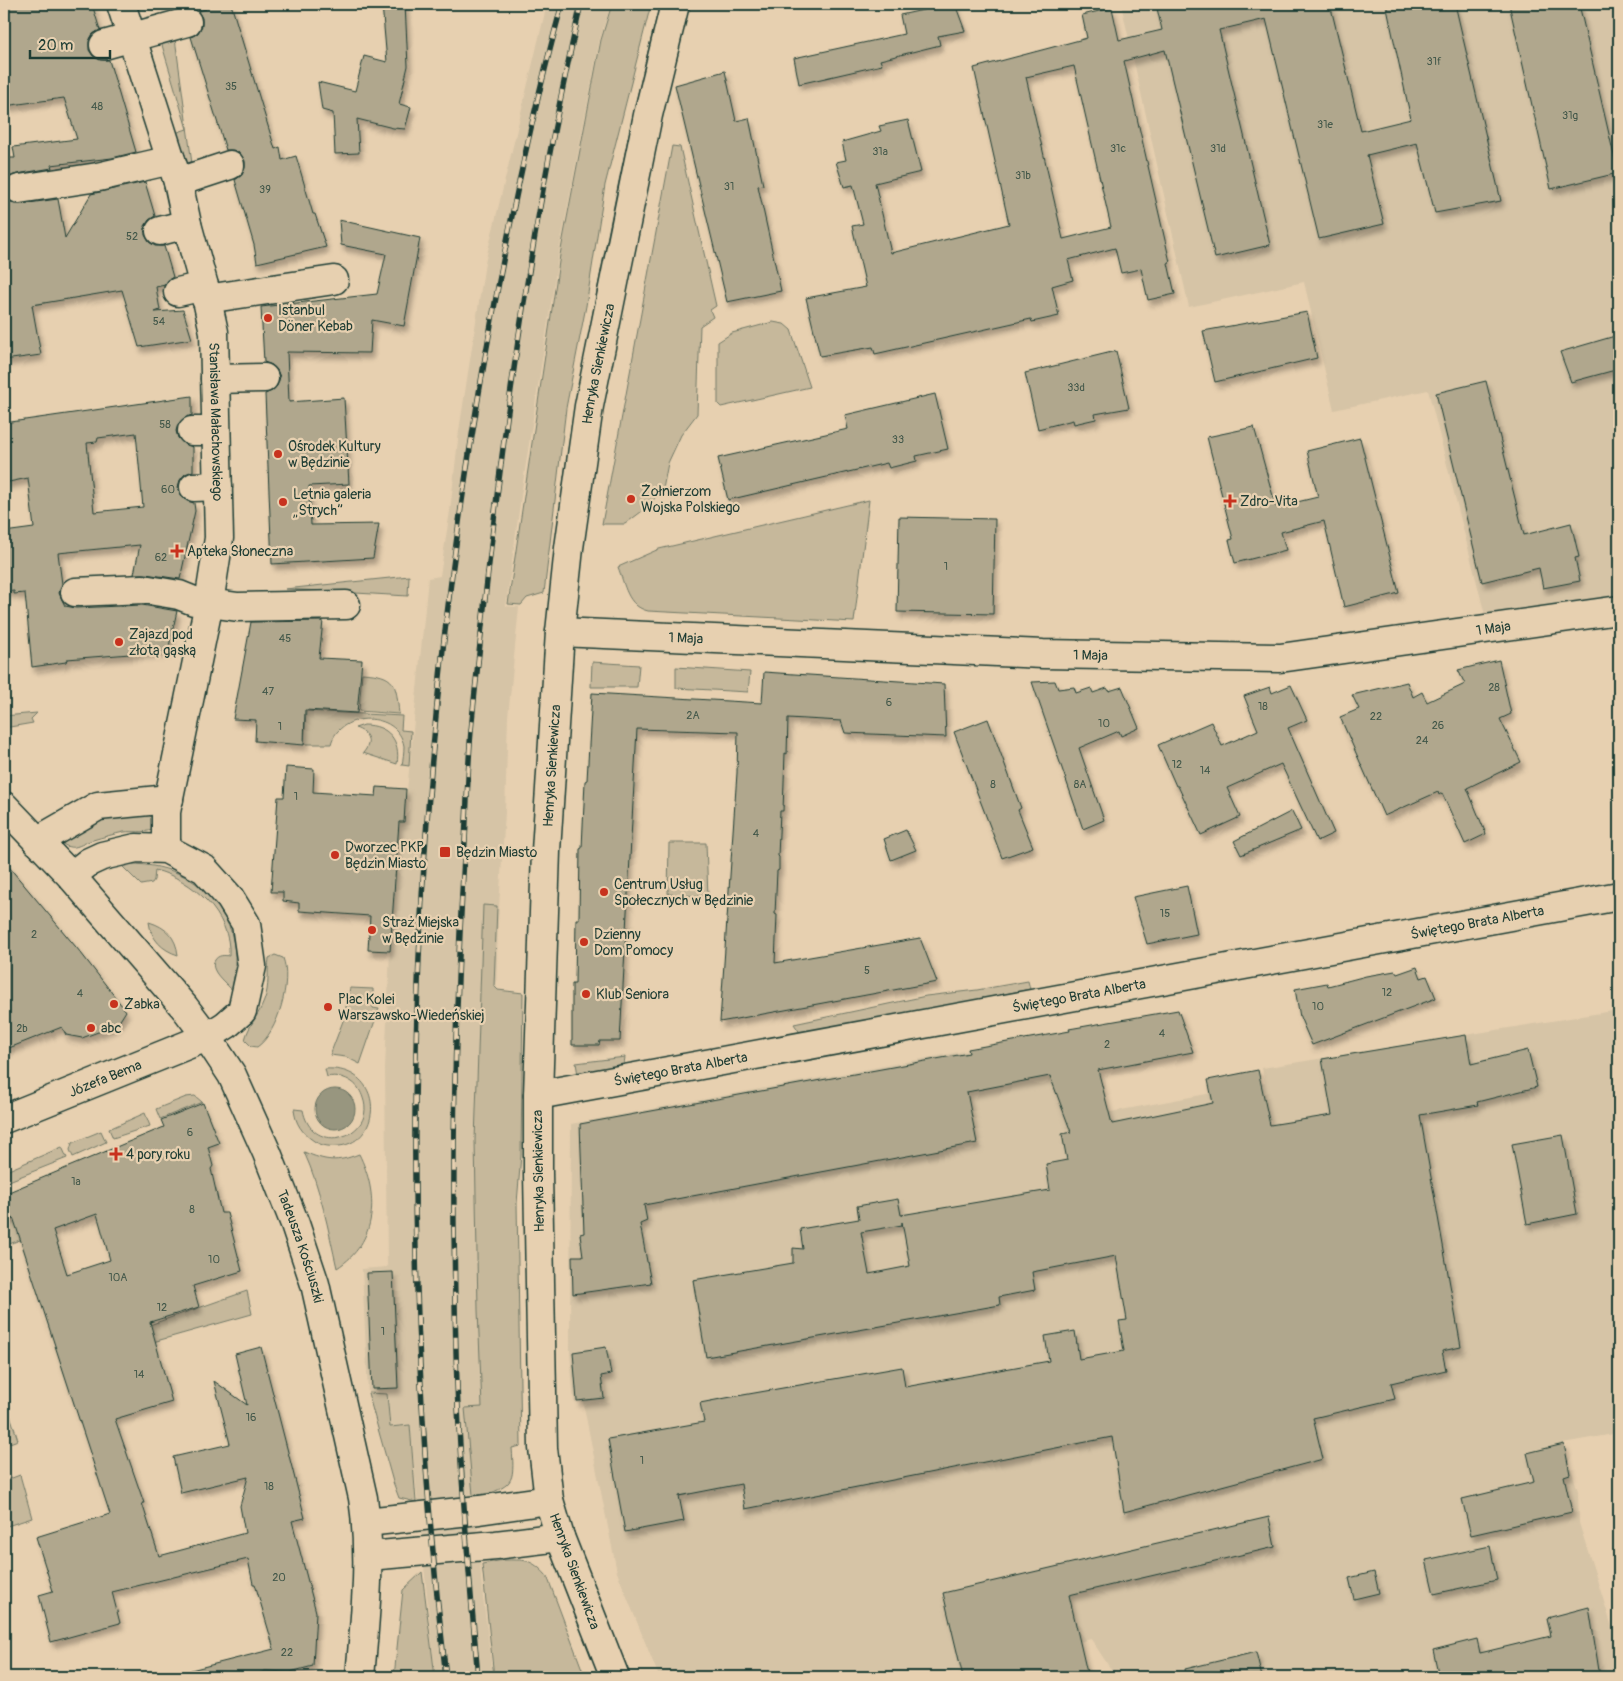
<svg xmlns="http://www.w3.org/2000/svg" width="1623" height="1681" font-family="Pangolin,sans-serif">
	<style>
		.built { fill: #d6c4a6 }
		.green { fill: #c6b89b; stroke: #727a68 }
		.water { fill: #98967f; stroke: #687261 }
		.building { fill: #b0a78d; stroke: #1f3d34; fill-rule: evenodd; filter: url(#shadow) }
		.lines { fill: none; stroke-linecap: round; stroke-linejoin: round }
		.minor-casing { stroke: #1f3d34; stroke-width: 31 }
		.tertiary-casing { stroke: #1f3d34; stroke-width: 31 }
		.minor { stroke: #e7d0b0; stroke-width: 28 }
		.tertiary { stroke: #e7d0b0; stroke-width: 28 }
		.rail-casing { stroke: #1f3d34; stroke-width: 5.5 }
		.rail { stroke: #e7d0b0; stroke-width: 4; stroke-dasharray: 11; stroke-linecap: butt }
		.poi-dot { fill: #c8321e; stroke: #e7d0b0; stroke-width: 2 }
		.labels { text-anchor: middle; stroke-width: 4.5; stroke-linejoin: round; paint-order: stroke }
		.number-label { font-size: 11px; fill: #43584a }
		.poi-label { font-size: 14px; fill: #1f3d34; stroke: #e7d0b0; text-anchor: start }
		.street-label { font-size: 14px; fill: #1f3d34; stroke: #e7d0b0 }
	</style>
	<defs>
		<filter id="shadow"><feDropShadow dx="3" dy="5.5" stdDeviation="2.5" flood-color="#0004"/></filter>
	</defs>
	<rect width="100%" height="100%" fill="#e7d0b0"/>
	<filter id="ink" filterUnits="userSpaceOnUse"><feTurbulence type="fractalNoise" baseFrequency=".02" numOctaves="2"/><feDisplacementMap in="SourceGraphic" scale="10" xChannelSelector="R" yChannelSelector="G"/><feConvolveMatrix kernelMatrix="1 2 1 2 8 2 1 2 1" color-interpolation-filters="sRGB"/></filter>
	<g filter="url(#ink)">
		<path class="built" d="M547,4H611L600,39L559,252L522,489L506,606L519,607L508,717L505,812L498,923L496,1008L493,1417L470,1421L482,1588L493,1677H435L410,1425L390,1427L387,1394L368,1393L362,1269L387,1267L385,1068L390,951L399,822H404L428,578L440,576L450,511L459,431L485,263Z
			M1121,4H1619V599L1486,619L1428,390L1334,410L1304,282L1189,307Z
			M1619,1010V1433L1563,1443L1578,1491L1579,1523L1619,1649V1677H1199L1196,1669L1170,1677H1116L1091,1639L928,1677H659L617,1572L583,1402H574L570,1352L571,1124L1067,1032L1100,1114L1265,1083L1262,1068Z"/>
		<path class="green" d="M612,4H651L605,185L586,306L566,408L544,593L527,598L521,605L508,604L560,255L601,40Z
			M660,4H663L563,501L561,500C570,426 585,354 599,281C617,188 636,95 660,4Z
			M174,31L193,171L181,175L169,135L187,129L159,35Z
			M672,146L680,147L716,306L710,310L713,317L700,326L697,414L681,435L668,463L663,489L645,509L625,524H602Z
			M773,322L784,324L791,330L810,387L721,407L718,404V342L732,333Z
			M869,500L854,622L648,611C627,606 625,585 618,567L659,549Z
			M409,576L408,596L285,589Z
			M592,662L639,665L637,687H591Z
			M676,667L750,672L748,692L676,688Z
			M362,673C396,675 396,683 399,714L359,711Z
			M306,711L402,716L401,730L411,731L409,766L402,765C403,759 404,752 404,746C398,710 339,711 331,744H304Z
			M37,713L31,719L33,723L4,728V716Z
			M364,725C388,725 401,740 397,764L363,753C373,742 368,732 355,728Z
			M146,813L153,817L155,822L152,830C143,833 134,831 124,832C114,834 103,837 93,840C82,843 74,852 63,844L62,836L84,821Z
			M669,843H706L708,897L668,894Z
			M130,864C169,864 205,880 223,915C227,922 231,929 232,936C237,954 235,972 232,990C226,983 208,970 215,960C218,955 224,955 229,956C232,915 192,879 155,870L154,880L152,883L141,885L121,865Z
			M483,905L497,906L494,986L498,990L523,993L521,1155L517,1203L521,1446L512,1448C515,1486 512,1484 479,1498L473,1495L465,1408L482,1407L478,1310L475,1140Z
			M149,922C166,927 176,937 178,955C162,950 151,939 149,922Z
			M275,955L283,958C292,981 278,1033 257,1047L251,1046L245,1040C248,1026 259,1015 264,1001C270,986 267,972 269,958Z
			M1028,981L1030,989L815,1032L801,1034L794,1024L926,996L977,990Z
			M350,988L373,989V1008L379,1009L360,1064L346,1057L330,1055L343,1021Z
			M625,1057L624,1064L619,1068L578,1075L576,1063Z
			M325,1069C385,1065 384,1142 339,1146C330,1147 322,1146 314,1141C302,1133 295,1123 294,1109L303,1110C312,1158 377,1137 363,1098C361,1092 358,1086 352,1082C345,1077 336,1075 327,1077Z
			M195,1096L202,1102L160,1119L156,1109L186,1097Z
			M145,1113L150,1126L113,1138L109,1129Z
			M101,1131L106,1142L73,1157L70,1150L72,1143Z
			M62,1147L67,1158L4,1183V1172Z
			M304,1152C326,1161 336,1163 359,1154C379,1194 378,1242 337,1268C328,1229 321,1189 304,1152Z
			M35,1213L41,1232L4,1246V1222Z
			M247,1291L252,1314L100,1357L95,1344Z
			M368,1393L387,1394L390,1427L410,1425L416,1502L399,1498L393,1482Z
			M4,1396L18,1440L4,1445Z
			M20,1475L32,1518L4,1527V1481Z
			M503,1560C525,1560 531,1558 547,1576L585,1677H494L482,1564Z
			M422,1572L435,1677H394L403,1590Z"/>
		<path class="water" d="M315 1109a20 20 0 1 1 40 0a20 20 0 1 1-40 0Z"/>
		<path class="building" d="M4,4H92L100,30L93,34L89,41V50L93,56L100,60H109L136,152L112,158L51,165L52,168L17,174L9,177L7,158H15L13,147L77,139L64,98L4,106Z
			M204,4H231L275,149L280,147L282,160L296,156L313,214H315L326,247L257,263L254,245L235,180L242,175L245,168V161L240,153L233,150H226L191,37L198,33L202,26V18L198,11L206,9Z
			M382,4H405L408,66L399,104L411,107L405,129L393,128L357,119L359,153L335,154L333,113L322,110L318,82L355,91L364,56L387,62Z
			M951,4H955L965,31L938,36L940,45L880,60L882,65L799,84L794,58L904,34L900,15Z
			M1156,4H1330L1361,131L1411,119L1386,4H1455L1501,201L1435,213L1417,143L1367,155L1384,224L1319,239L1266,19L1219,30L1270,245L1215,258L1165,50L1124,61L1170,262L1168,263L1175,294L1148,300L1141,269L1121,273L1115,248L1068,260L1073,280L1052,286L1059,316L1032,322L1031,319L875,354L873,347L820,356L806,298L866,287L852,226L863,224L853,185L844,187L836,162L846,160L842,142L881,131L879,126L908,120L921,172L875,183L891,253L1009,224L974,68L1087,38L1082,15L1112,8L1119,40L1162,30ZM1074,66L1111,227L1063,239L1026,77Z
			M1509,4H1579L1618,173L1551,189Z
			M725,71L736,121L749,118L763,185L758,186L781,291L727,302L675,85Z
			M145,182L155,216L149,220L145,226V235L149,242L155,246H164L173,277L168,280L165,285L156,287L160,310L155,312L183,310L192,339L139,347L122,290L32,305L41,355L4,360V192L7,199L14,204H21L58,199L65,238L91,194Z
			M339,220L420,238L404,326L372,320L370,353L287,352L289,402L344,398L349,484L309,486L311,525L379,524L373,558L272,564L265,394L272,391L277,386L280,377L277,370L272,365L264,362L261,307L377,294L386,254L341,245Z
			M1307,312L1317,358L1215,382L1203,331Z
			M1615,336L1619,353V369L1571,382L1560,352Z
			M1116,351L1129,408L1095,414L1096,419L1074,424L1073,420L1038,429L1025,373Z
			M1486,381L1524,535L1571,523L1579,557L1575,558L1580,581L1543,588L1539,568L1482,582L1436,393Z
			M935,394L948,449L916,456L917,461L889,468L887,463L728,500L718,458L848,429L845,415Z
			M192,396V415L184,418L178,424L176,431L178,438L184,444L193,447V471L185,474L180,480L178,487L181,496L187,501L194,503L195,511L180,579L145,574H134L140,545L58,553L62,584L59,593L65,606L76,608L142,605L177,611L168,651L67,659L66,662L32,667L25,593L14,594V591L4,592V532L34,528L28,478L4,483V423ZM136,433L143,507L94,512L87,443L97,442L98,438Z
			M1254,427L1276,507L1318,497L1307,451L1360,438L1399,593L1344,607L1324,521L1281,532L1286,550L1235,563L1229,540L1233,539L1207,437Z
			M899,517L995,519L993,614L897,612Z
			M323,621L319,658L362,660L357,713L305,710L304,745L255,741L256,720L233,719L251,622Z
			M1499,660L1511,714L1500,719L1521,762L1467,788L1486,834L1465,844L1442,793L1439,795L1438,792L1384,816L1340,717L1359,709L1352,695L1407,682L1413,697L1422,692L1427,702L1465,684L1458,670Z
			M764,672L944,684L946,737L845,733L841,721L788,718L787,754L785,753L783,811H780L778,856L779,857V870L777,871L775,914L777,915L775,963L920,938L937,982L720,1022L737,773L738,732L637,729L620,1041H600L599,1045H572V984H575L576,919H579L580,849L582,848L585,781L587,780L592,693L762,703Z
			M1055,681L1058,689L1074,687L1076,693L1091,688L1093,693L1107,688L1109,691L1122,687L1139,728L1121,736L1119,731L1079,748L1104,820L1083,829L1032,682Z
			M1291,685L1307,720L1288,728L1334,833L1317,841L1281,764L1227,788L1240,817L1201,835L1178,786H1176L1158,745L1211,722L1222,746L1258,730L1244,696L1270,687L1272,693Z
			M988,719L1021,808L1018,810L1033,847L1002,858L954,732Z
			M286,767L314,769L313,792L376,796L377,787L406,789L404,822H399L390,951L368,950L370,916L299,911V903L283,901V892H271L278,797H284Z
			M1292,811L1301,830L1241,855L1234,841Z
			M906,830L916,850L891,860L884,839Z
			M4,861L81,953L126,1011L117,1025L82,1038L66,1035L62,1027L4,1050Z
			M1187,886L1197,934L1147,944L1133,897Z
			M1417,967L1421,978L1427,976L1436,998L1312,1045L1300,1017L1295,989L1327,983L1328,986L1366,976L1395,971L1397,974Z
			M1178,1010L1193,1052L1098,1070L1112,1124L1213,1103L1208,1080L1258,1070L1270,1125L1332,1115L1322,1059L1466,1035L1471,1064L1528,1050L1537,1087L1477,1102L1478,1105L1420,1115L1461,1347L1442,1351L1446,1370L1391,1383L1395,1399L1313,1418L1323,1459L1124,1512L1112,1437L745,1509L741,1484L679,1496L684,1521L625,1532L608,1439L704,1422L700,1403L726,1398L902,1367L905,1387L1049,1361L1045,1336L1075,1331L1079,1359L1124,1351L1119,1321L1127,1320L1116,1256L1032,1272L1035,1290L999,1297L1000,1305L706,1357L693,1280L793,1263V1248L803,1249L800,1229L859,1219L857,1206L898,1199L901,1215L1050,1190L1046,1164L1067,1160L1062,1134L1071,1132L1050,1076L967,1092L977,1143L644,1205L647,1221L640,1224L651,1283L573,1294L572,1256H583L580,1234L584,1233L580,1124L969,1053L968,1049L1070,1031L1069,1029ZM902,1222L910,1266L869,1274L861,1232L902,1225Z
			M203,1103L219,1143L208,1147L213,1166L211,1169L221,1213H227L242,1271L193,1286L199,1307L150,1322L172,1402L115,1419L144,1503H142L159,1556L245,1533L240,1506L248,1477L181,1493L173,1457L230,1444L214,1381L247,1405L235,1354L261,1347L305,1518L292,1521L316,1612L313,1666L290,1672L265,1671L249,1677H192L191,1670L274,1649L255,1584H253L248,1559L112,1592L120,1623L51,1642L39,1595L53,1591L36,1537L110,1514L13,1217L4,1220V1194L164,1127L161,1120ZM97,1214L110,1260L67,1274L53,1230Z
			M1563,1135L1577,1214L1527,1224L1512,1144Z
			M393,1272L398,1388L372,1389L367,1273Z
			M606,1347L611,1374L601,1376L604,1398L577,1401L573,1352Z
			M1564,1444L1570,1474L1564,1476L1572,1512L1471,1535L1462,1499L1534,1482L1527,1453Z
			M1269,1517L1275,1547L1069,1595L1088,1677H963L943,1593Z
			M1490,1546L1497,1580L1434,1594L1426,1560Z
			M1374,1572L1379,1593L1354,1599L1349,1578Z
			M1589,1607L1600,1677H1439L1433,1650L1477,1639L1480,1653L1551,1636L1547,1618Z
			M1256,1652L1262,1677H1186L1185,1669Z"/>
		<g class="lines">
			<g class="minor-casing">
				<g id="minor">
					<path id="s1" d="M121,4L178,182L187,224L204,286L214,332L219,538L209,603L166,812V849"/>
					<path d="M104,45L187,22"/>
					<path d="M178,182L230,165"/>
					<path d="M19,189L98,177L171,160"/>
					<path d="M160,231L187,224"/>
					<path d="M178,292L204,286"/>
					<path d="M206,299L334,280"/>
					<path d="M215,379L264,378"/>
					<path d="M192,431H216"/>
					<path d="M194,487L218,486"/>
					<path d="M75,592L143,589L179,595L194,601L238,607L346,605"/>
					<path id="s2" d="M560,632L1043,654L1280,658L1619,610"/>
					<path id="s3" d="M4,806L71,876L185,1008L207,1037L232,1075L267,1153L295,1224L315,1284L363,1498C372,1558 365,1617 360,1677"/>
					<path d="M37,841L98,806L169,799"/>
					<path id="s4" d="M538,1095L1619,896"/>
					<path id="s5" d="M4,1119L207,1037L226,1025L242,1011L252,966L246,924L230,898L204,869L166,849L136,848L102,856L89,862L71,876"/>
					<path d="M366,1522L479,1510L549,1500"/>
					<path d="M368,1556L496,1545L560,1537"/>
				</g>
			</g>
			<g class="tertiary-casing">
				<g id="tertiary">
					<path id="s6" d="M615,1677L560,1537L549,1500L543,1448L538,1173V1095L546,851L560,632L569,548L589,406L648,115L675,4"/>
				</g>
			</g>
			<use href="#minor" class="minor"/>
			<use href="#tertiary" class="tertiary"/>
			<g class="rail-casing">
				<path id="rail" d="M446,1677C395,1251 407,816 479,393C501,263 527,132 562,4
					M478,1677C470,1587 462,1497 458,1407C455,1348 455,1289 454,1230C453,1100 457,970 465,841C467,804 468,767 471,731C477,669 484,607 491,546C512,363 540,183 581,4"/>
			</g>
			<use href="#rail" class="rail"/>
		</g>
	</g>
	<g class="poi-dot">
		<circle cx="268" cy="318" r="5"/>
		<circle cx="278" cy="454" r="5"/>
		<circle cx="631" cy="499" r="5"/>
		<path d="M1227.5 493.5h5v5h5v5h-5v5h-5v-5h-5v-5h5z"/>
		<circle cx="283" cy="502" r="5"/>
		<path d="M174.5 543.5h5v5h5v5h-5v5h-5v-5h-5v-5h5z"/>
		<circle cx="119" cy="642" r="5"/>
		<rect x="439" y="846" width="12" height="12" rx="2.5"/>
		<circle cx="335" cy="855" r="5"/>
		<circle cx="604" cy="892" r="5"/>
		<circle cx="372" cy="930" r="5"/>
		<circle cx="584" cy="942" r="5"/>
		<circle cx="586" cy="994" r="5"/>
		<circle cx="114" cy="1004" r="5"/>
		<circle cx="328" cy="1007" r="5"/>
		<circle cx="91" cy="1028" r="5"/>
		<path d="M113.5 1146.5h5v5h5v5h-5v5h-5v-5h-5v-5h5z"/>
	</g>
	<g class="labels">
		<g class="number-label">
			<text x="1434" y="65">31f</text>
			<text x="231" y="90">35</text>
			<text x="97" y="110">48</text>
			<text x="1570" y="119">31g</text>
			<text x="1325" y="128">31e</text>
			<text x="1118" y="152">31c</text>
			<text x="1218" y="152">31d</text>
			<text x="880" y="155">31a</text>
			<text x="1023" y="179">31b</text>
			<text x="729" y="190">31</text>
			<text x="265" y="193">39</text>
			<text x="132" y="240">52</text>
			<text x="159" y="325">54</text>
			<text x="1076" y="391">33d</text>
			<text x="165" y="428">58</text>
			<text x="898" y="443">33</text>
			<text x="168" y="493">60</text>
			<text x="161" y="561">62</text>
			<text x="946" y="570">1</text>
			<text x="285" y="642">45</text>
			<text x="1494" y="691">28</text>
			<text x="268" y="695">47</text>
			<text x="889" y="706">6</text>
			<text x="1263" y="710">18</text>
			<text x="693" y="719">2A</text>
			<text x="1376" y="720">22</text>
			<text x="1104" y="727">10</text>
			<text x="1438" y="729">26</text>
			<text x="280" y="730">1</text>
			<text x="1422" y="744">24</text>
			<text x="1177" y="768">12</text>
			<text x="1205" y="774">14</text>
			<text x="993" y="788">8</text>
			<text x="1080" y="788">8A</text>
			<text x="296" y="800">1</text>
			<text x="756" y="837">4</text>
			<text x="1165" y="917">15</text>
			<text x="34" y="938">2</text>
			<text x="867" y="974">5</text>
			<text x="1387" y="996">12</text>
			<text x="80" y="997">4</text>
			<text x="1318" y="1010">10</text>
			<text x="22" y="1032">2b</text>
			<text x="1162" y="1037">4</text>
			<text x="1107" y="1048">2</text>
			<text x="190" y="1136">6</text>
			<text x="76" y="1185">1a</text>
			<text x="192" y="1213">8</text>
			<text x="214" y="1263">10</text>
			<text x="118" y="1281">10A</text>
			<text x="162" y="1311">12</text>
			<text x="383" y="1335">1</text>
			<text x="139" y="1378">14</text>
			<text x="251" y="1421">16</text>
			<text x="642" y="1464">1</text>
			<text x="269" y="1490">18</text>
			<text x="279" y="1581">20</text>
			<text x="287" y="1656">22</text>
		</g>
		<g class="poi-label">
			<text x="278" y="315">Istanbul<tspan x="278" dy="16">Döner Kebab</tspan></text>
			<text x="288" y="451">Ośrodek Kultury<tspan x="288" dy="16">w Będzinie</tspan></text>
			<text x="641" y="496">Żołnierzom<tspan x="641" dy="16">Wojska Polskiego</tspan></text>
			<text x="293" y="499">Letnia galeria<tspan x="293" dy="16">„Strych”</tspan></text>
			<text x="1240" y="506">Zdro-Vita</text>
			<text x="187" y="556">Apteka Słoneczna</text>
			<text x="129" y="639">Zajazd pod<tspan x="129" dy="16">złotą gąską</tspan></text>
			<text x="345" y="852">Dworzec PKP<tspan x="345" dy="16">Będzin Miasto</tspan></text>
			<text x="456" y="857">Będzin Miasto</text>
			<text x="614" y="889">Centrum Usług<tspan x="614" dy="16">Społecznych w Będzinie</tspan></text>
			<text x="382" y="927">Straż Miejska<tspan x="382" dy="16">w Będzinie</tspan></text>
			<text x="594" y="939">Dzienny<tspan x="594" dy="16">Dom Pomocy</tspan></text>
			<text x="596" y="999">Klub Seniora</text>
			<text x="338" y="1004">Plac Kolei<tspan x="338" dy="16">Warszawsko-Wiedeńskiej</tspan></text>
			<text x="124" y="1009">Żabka</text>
			<text x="101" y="1033">abc</text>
			<text x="126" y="1159">4 pory roku</text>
		</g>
		<g class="street-label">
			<text dy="5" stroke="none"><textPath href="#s6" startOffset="1329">Henryka Sienkiewicza</textPath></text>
			<text dy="5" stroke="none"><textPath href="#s1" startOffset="431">Stanisława Małachowskiego</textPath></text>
			<text dy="5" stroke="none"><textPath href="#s2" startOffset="936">1 Maja</textPath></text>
			<text dy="5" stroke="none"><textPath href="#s2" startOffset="126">1 Maja</textPath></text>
			<text dy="5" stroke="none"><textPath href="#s2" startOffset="531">1 Maja</textPath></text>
			<text dy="5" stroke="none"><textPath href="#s6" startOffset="924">Henryka Sienkiewicza</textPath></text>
			<text dy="5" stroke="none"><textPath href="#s4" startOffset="955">Świętego Brata Alberta</textPath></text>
			<text dy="5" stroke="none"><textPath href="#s4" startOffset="550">Świętego Brata Alberta</textPath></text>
			<text dy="5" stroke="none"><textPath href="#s4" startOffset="145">Świętego Brata Alberta</textPath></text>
			<text dy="5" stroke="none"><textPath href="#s5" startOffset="109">Józefa Bema</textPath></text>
			<text transform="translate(538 1171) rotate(-91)" y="5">Henryka Sienkiewicza</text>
			<text dy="5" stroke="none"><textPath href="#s3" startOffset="538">Tadeusza Kościuszki</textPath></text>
			<text transform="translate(575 1571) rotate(70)" y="5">Henryka Sienkiewicza</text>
		</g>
	</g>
	<rect width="1623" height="1681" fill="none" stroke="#e7d0b0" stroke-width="20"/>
	<rect x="10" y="10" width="1603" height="1661" fill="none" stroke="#1f3d34" stroke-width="2" filter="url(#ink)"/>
	<path d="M30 50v8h80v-8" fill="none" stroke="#1f3d34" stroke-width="2.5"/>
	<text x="38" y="50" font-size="15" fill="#1f3d34" stroke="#e7d0b0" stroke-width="4" paint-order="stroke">20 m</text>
</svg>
